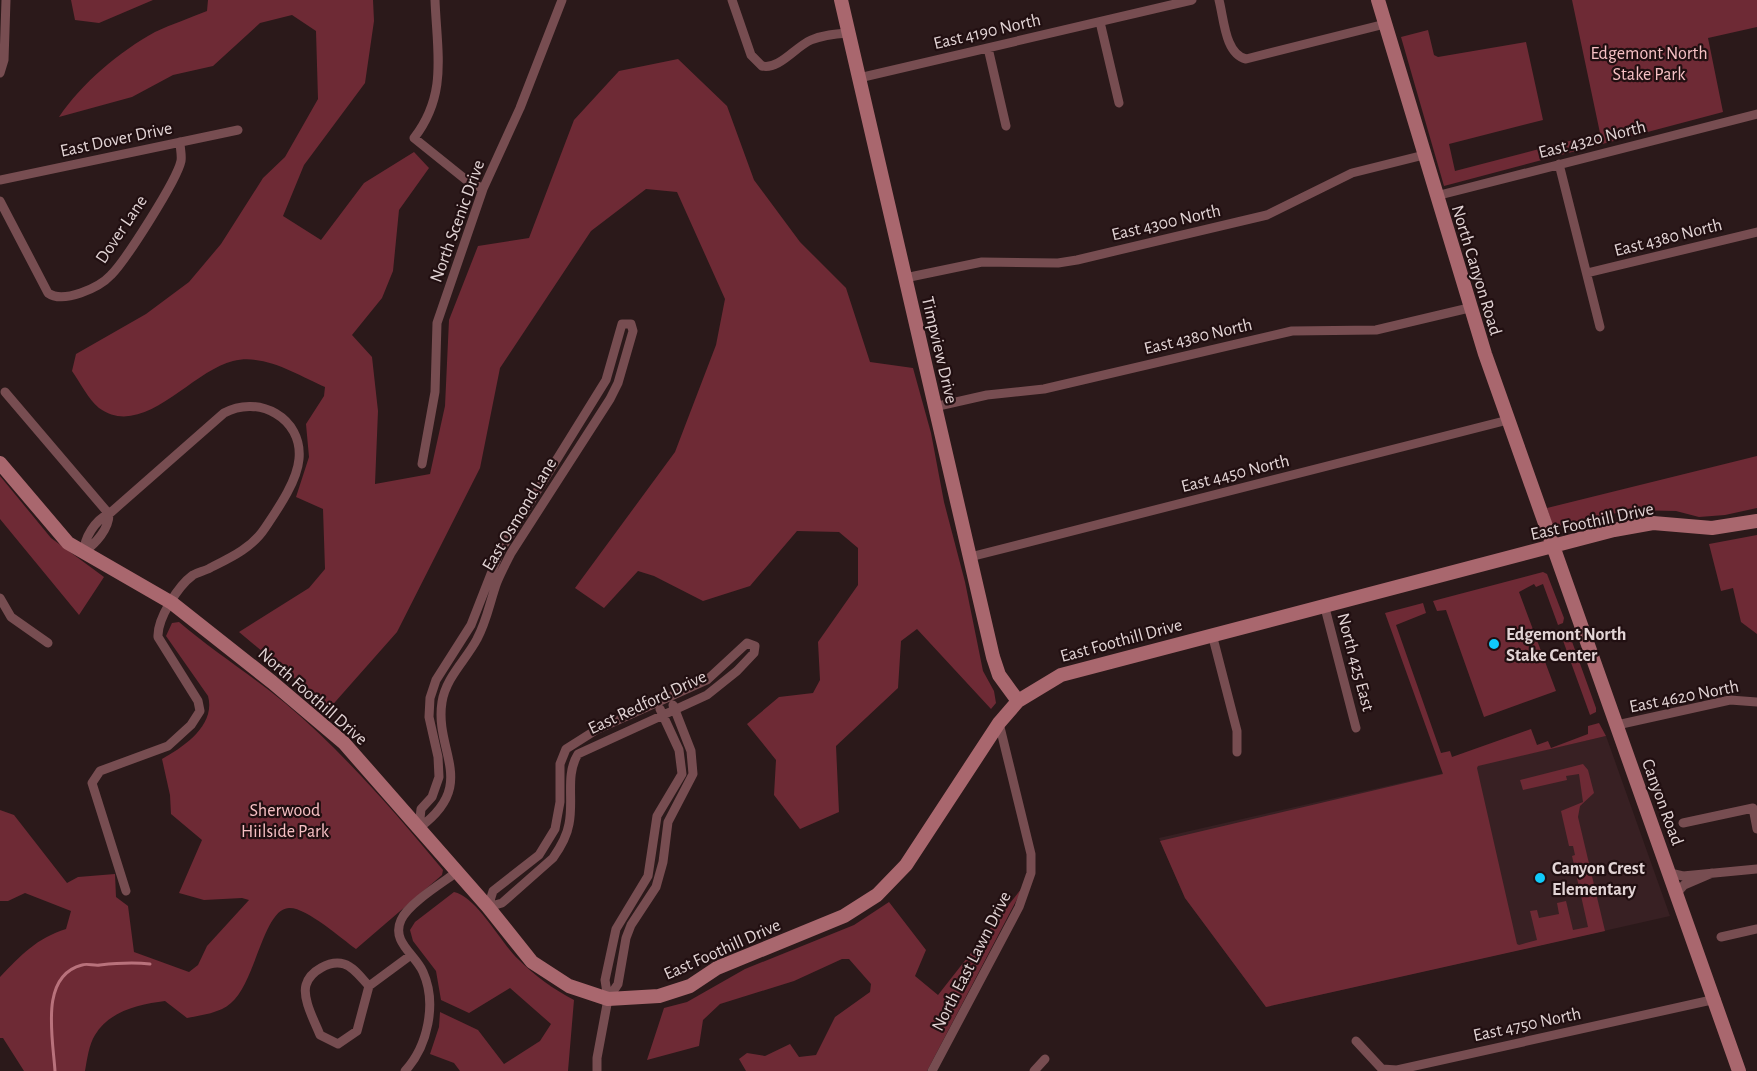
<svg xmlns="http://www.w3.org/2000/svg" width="1757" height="1071" font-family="'Alegreya Sans',sans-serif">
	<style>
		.built { fill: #382023 }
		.green { fill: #6e2a35 }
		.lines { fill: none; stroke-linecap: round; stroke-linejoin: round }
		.stream { stroke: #b9727c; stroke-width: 3 }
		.street { stroke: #774d51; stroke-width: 9 }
		.secondary { stroke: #a9676e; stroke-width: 14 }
		.poi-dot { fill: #10cafa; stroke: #210f11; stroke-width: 2 }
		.labels { text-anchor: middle; stroke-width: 4.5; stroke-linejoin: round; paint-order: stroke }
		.street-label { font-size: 18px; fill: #e2d4d5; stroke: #210f11 }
		.park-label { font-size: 18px; fill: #f6c0c4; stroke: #210f11 }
		.poi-label { font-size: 18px; font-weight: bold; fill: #e2d4d5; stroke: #210f11; text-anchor: start }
	</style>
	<rect width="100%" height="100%" fill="#2b191a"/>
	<path class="built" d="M1606,736L1670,916L1266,1007L1185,898L1159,838Z"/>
	<path class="green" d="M71,0H153L99,23L75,20Z
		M208,0H373L374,21L365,83L304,165L283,216L321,240L364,183L414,152L429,168L399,210L393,271L382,298L352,335L372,357L378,411L375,484L430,474L445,406L449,320L478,246L529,238L574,120L619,71L678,59L727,106L754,180L800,242L846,288L870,362L913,368L931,433L944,502L965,582L983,671L994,691L996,703L991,709L917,629L901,641L898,688L836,746L839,812L800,829L774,795L776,760L747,724L779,697L813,693L820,680L818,642L858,585V548L839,532L797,531L750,586L703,601L654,576L638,571L604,608L575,588L675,452L716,345L725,299L677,192L646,189L591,231L500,368L480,468L397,632L328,710L305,687L239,632L309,588L325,569L323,509L296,497L309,457L306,424L324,396L325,387C298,375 264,353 233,361C191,371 143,440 99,408C88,399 80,382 72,371L76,354L146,314L189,282L221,244L263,178L285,157L318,99L316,31L292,15L260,23L213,66L173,75L132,97L59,117C81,84 120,51 155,32C172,24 190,18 207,11Z
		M1572,0H1757V27L1708,38L1723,112L1444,186L1401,37L1428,30L1434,55L1438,57L1526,42L1543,120L1449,144L1455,171L1600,133Z
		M1757,456V508L1725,515L1699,517L1676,511L1630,510L1558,526L1552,524L1547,508Z
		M0,476L51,538L104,577L79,615L0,519Z
		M1757,535V634L1741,622L1733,588L1721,591L1709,544Z
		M1543,572L1547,574L1564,618L1563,623L1558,625L1543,584L1536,587L1534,584L1519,592L1556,691L1484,717L1446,610L1437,611L1433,601Z
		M1423,603L1426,613L1396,625L1441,753L1450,751L1452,757L1531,729L1537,745L1548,741L1551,748L1588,734V726L1599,723L1606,736L1478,766L1477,768L1517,944L1519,945L1537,940L1530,911L1537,910L1539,918L1559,914L1557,903L1566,901L1573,930L1588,927L1572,856L1575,855L1573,846H1569L1561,811L1583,802L1579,774L1566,776L1567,780L1523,790L1520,780L1583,764L1588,770L1594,793L1580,806L1578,817L1605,931L1266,1007L1185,898L1160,841L1443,774L1385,613Z
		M179,622C213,651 251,675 285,703C343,752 394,811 443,870L442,875L356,949C342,939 306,907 289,908C263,909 256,982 231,1003C220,1013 202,1015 187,1018L165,1001C140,1004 109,1011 95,1035C89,1044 87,1060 85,1071H24L3,1038H0V977C21,955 37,938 66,929L71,911L25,893L8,901H0V810L14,815L67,883L78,877L115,874L116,897L128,906L134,952L189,972L198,965L207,946L249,900L242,898L204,900L179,893L202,840L171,814L170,795L162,759C184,747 216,725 208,696L166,636L172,623Z
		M1567,633L1570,636L1596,708V712L1590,715L1561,635Z
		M1025,884L927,1071H746L739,1059L747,1053L765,1056L790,1044L799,1057L816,1055L835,1017L870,992L871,984L849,959H842L794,981L720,1004L703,1020L699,1046L647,1060L664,1008L687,1002L745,969L854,925L889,902L926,950L915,976L938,995Z
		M454,892C476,896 501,943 518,959C535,976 553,989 574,1000L568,1071H460L454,1063L430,1054L439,1027L440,1012L478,1030L504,1064L540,1041L551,1024L510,988L469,1013L441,1000L436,971L413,941L410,930L415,922Z"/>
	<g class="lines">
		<path class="stream" d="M55,1071C53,1038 39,976 82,965C87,963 94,966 100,965C118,963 132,962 150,964"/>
		<path class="street" d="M435,0C437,53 448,94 414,138L465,179L483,189
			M732,0L751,55L762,66C779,70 795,47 811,40C823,35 835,34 848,33
			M1219,0C1224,19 1225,54 1246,59L1385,24
			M1100,22L1119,103
			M988,48L1006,126
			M0,73L4,60L6,0
			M859,78L1192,0
			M1559,164L1600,327
			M0,180L238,130
			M1436,196L1757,114
			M0,201L48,293C63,304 99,288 111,275C126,260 177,180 181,161C182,155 180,148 180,142
			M1587,273L1757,232
			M905,278L982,262L1058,263L1077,260L1267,215L1352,173L1424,155
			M622,324H631L633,331L618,383L610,399L511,553C506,563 501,572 497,582C490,601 487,621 477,639C466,660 446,677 442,702C434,752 479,784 419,828L421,809L432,797L439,777L438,757L429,717L430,698L436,680L471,625L500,551L606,380Z
			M5,392L109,514
			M934,407L987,395L1044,389L1292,331L1376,330L1469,308
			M422,464L435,392L437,323L483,189L520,108L562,0
			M84,552C84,538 95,520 109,514L224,413C258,394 303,418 299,459C297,482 277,510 265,528C252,548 230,558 210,568C205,571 198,572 193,575C178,586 157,619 158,637L198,701L200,711L191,725L168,746L100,771L92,783L126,891
			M84,552C96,543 109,529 109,514
			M970,557L1508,420
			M0,598L11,617L48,643
			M1324,604L1356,728
			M1212,634L1237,731V752
			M747,643L755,646L754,653L737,671L707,695L578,754C565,775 574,800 569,824C567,836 560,848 553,858L502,903L488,907L493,891L539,855L555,829L560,802V764L566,749L596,730L707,680Z
			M1617,725L1730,700L1757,702
			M1683,823L1753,808L1757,829
			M1670,873L1683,876L1757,869
			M1677,893L1684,885L1712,873
			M1721,937L1757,929
			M369,986C362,979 354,967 344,964C330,960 310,971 306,985C302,999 315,1022 320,1035L338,1044L357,1031L369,986L411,955
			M608,999L605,980L616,929L648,876L657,816L682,774L679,750L660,709
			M1356,1041L1382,1069L1397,1070L1716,999
			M405,1071C428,1046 437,1003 423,972C415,954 391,942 401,920C408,904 442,883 457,872
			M597,1071V1058L608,999L618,984L626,938L631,925L656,887L663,862L668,822L693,774L691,751L673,705
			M932,1071L1019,907L1031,873V854L999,723
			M1034,1071L1045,1059"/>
		<path class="secondary" d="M841,0L993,657L999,675L1018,701
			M1378,0L1485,354L1739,1071
			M0,463L68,543L172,603L272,682L344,743L488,907L532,962L569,986L608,999L659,996L690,986L717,968L844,916L877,895L906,865L999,723L1018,701L1061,675L1614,530L1653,523L1712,528L1757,521"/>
	</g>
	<g class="poi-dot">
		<circle cx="1494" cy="644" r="6"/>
		<circle cx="1540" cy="878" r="6"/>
	</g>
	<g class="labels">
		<g class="street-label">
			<text transform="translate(987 31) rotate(-13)" y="6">East 4190 North</text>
			<text transform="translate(116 139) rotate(-12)" y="6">East Dover Drive</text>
			<text transform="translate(1592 139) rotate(-14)" y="6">East 4320 North</text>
			<text transform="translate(457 221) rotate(-70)" y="6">North Scenic Drive</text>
			<text transform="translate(1166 222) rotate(-13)" y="6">East 4300 North</text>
			<text transform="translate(121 229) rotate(-56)" y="6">Dover Lane</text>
			<text transform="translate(1668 237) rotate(-14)" y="6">East 4380 North</text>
			<text transform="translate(1477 270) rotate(73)" y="6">North Canyon Road</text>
			<text transform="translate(1198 336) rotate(-13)" y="6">East 4380 North</text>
			<text transform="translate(940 350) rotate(77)" y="6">Timpview Drive</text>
			<text transform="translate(1235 473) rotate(-14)" y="6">East 4450 North</text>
			<text transform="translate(519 514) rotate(-59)" y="6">East Osmond Lane</text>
			<text transform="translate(1592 521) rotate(-12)" y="6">East Foothill Drive</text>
			<text transform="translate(1121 640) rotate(-15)" y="6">East Foothill Drive</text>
			<text transform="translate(1356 662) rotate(75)" y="6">North 425 East</text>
			<text transform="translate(313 696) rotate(41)" y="6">North Foothill Drive</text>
			<text transform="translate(1684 696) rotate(-11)" y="6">East 4620 North</text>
			<text transform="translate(647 702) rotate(-25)" y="6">East Redford Drive</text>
			<text transform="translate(1663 802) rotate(70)" y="6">Canyon Road</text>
			<text transform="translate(722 949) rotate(-24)" y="6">East Foothill Drive</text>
			<text transform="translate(971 961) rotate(-63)" y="6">North East Lawn Drive</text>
			<text transform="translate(1527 1024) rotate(-12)" y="6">East 4750 North</text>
		</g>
		<g class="park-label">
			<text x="1649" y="59">Edgemont North<tspan x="1649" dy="21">Stake Park</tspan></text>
			<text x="285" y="816">Sherwood<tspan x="285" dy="21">Hiilside Park</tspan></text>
		</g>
		<g class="poi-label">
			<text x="1506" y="640">Edgemont North<tspan x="1506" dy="21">Stake Center</tspan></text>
			<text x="1552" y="874">Canyon Crest<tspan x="1552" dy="21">Elementary</tspan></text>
		</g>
	</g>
</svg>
